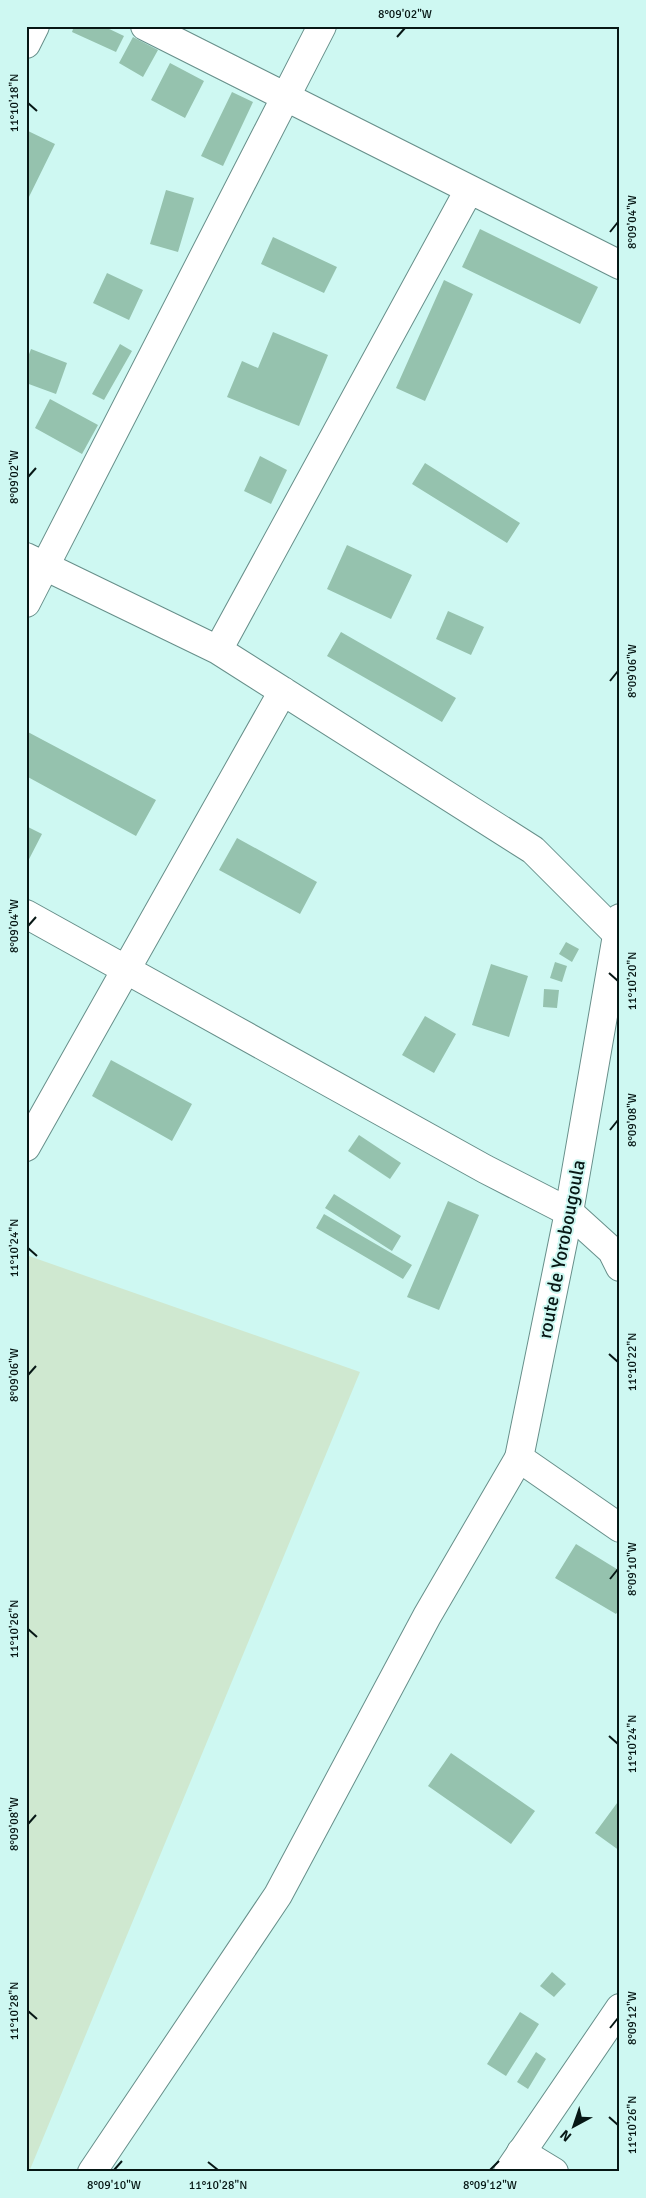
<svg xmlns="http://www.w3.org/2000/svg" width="646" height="2198" font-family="Signika,sans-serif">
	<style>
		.green { fill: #cfe8d0 }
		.building { fill: #95c2ae }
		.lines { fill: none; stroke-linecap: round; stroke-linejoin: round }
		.street-casing { stroke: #678f8a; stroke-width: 30 }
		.secondary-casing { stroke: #678f8a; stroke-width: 30 }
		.street { stroke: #fff; stroke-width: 28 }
		.secondary { stroke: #fff; stroke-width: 28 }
		.ticks { fill: none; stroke: #071715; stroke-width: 2 }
		.labels { text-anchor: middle; stroke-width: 4; stroke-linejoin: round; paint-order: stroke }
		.street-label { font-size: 19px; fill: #071715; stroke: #cef8f2 }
		.neatline { fill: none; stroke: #071715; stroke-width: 2 }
		.ticks-label { font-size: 12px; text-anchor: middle; fill: #071715 }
	</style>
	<rect width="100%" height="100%" fill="#cef8f2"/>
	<path class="green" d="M26,1255L360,1372L29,2172H26Z"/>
	<path class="building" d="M74,26H103L124,36L116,52L72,32Z
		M133,37L158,50L143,77L119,63Z
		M170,63L204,81L185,118L151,100Z
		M232,92L253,102L223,166L201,156Z
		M26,130L55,144L26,203Z
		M166,190L194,198L178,252L150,244Z
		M480,229L598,287L580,324L462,267Z
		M273,237L337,267L324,293L261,264Z
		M107,273L143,290L129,320L93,303Z
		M444,280L473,294L425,401L396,388Z
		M273,332L328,355L299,426L227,397L242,361L258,368Z
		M120,344L132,351L104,400L92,394Z
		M31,349L67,363L56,394L26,383V362Z
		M50,399L98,425L82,454L35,428Z
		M260,456L287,470L271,504L244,491Z
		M425,463L520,523L507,543L412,484Z
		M347,545L412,575L391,619L327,589Z
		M448,611L484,627L471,655L436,639Z
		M341,632L456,698L442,722L327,656Z
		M26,731L156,800L136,836L26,776Z
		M26,826L42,834L26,865Z
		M237,838L317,882L300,914L219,870Z
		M566,942L579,949L572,962L559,954Z
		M555,962L567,966L562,982L550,978Z
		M491,964L528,976L509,1037L472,1025Z
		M544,989L559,990L557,1008L543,1007Z
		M425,1016L456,1034L434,1073L402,1055Z
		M111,1060L192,1104L172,1141L92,1096Z
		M359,1135L401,1163L390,1179L348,1151Z
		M334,1194L401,1236L392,1251L325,1208Z
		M448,1201L479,1215L439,1310L407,1297Z
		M324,1214L412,1265L403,1279L316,1228Z
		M576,1544L620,1571V1608L616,1614L555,1578Z
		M451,1753L535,1811L511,1844L428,1786Z
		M620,1799V1851L595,1833Z
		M552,1972L566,1984L554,1997L540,1986Z
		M520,2012L539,2024L506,2076L487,2064Z
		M536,2052L546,2059L528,2089L517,2082Z"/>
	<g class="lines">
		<g class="street-casing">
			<path id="street" d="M145,26L620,265
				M26,44L35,26
				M26,557L218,650L533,850L620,937
				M26,603L322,26
				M218,650L469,190
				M26,914L485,1169L569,1212L612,1251L620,1267
				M26,1147L283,691
				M521,2152L554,2172
				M92,2172L278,1895L427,1616L519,1458"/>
		</g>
		<g class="secondary-casing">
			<path id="secondary" d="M620,918L569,1212L519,1458L620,1528
				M508,2172L620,2008"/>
		</g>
		<use href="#street" class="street"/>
		<use href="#secondary" class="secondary"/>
	</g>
	<path class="ticks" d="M397,37L405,28M28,103L37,111M610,232L618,222M28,477L36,468M610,681L618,671M28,926L36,917M609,973L618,981M610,1130L618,1120M28,1248L37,1256M609,1354L618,1362M28,1375L36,1366M610,1579L618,1569M28,1629L37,1637M609,1736L618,1744M28,1824L36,1815M28,2011L37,2019M610,2028L618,2018M609,2117L618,2125M208,2162L218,2170M114,2170L122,2161M490,2170L499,2161"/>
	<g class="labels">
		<g class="street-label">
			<text transform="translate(561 1249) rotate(-79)" y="7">route de Yorobougoula</text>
		</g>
	</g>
	<rect width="646" height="2198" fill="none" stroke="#cef8f2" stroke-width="55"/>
	<g transform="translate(574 2126) rotate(220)" stroke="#cef8f2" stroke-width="4" paint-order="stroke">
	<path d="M0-4L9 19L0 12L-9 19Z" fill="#071715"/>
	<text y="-8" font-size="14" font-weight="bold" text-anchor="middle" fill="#071715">N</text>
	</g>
	<rect x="28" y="28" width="590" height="2142" class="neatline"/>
	<g class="ticks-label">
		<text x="405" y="18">8°09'02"W</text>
		<text transform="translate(14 103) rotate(-90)" y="4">11°10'18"N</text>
		<text transform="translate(632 222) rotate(-90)" y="4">8°09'04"W</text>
		<text transform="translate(14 477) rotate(-90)" y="4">8°09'02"W</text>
		<text transform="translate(632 671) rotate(-90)" y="4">8°09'06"W</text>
		<text transform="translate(14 926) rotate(-90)" y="4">8°09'04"W</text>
		<text transform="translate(632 981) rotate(-90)" y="4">11°10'20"N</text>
		<text transform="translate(632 1120) rotate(-90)" y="4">8°09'08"W</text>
		<text transform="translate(14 1248) rotate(-90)" y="4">11°10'24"N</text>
		<text transform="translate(632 1362) rotate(-90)" y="4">11°10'22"N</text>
		<text transform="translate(14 1375) rotate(-90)" y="4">8°09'06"W</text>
		<text transform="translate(632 1569) rotate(-90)" y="4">8°09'10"W</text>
		<text transform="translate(14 1629) rotate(-90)" y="4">11°10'26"N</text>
		<text transform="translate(632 1744) rotate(-90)" y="4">11°10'24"N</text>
		<text transform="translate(14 1824) rotate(-90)" y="4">8°09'08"W</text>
		<text transform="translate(14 2011) rotate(-90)" y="4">11°10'28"N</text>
		<text transform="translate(632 2018) rotate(-90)" y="4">8°09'12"W</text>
		<text transform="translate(632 2125) rotate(-90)" y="4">11°10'26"N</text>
		<text x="114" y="2189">8°09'10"W</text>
		<text x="218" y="2189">11°10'28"N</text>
		<text x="490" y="2189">8°09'12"W</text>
	</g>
</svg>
